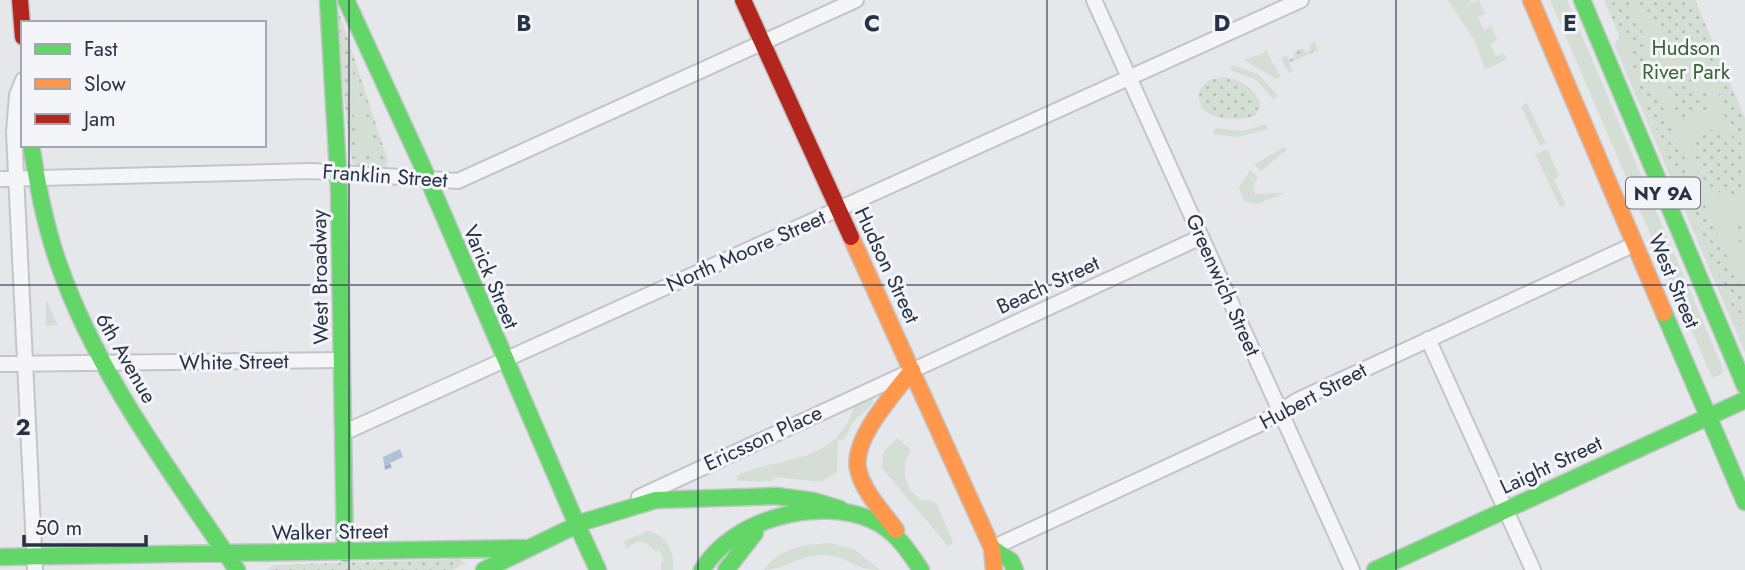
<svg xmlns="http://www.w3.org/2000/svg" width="1745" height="570" font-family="Jost,sans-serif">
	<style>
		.grass { fill: url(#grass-dots) }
		.garden { fill: #d4ded5 }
		.water { fill: url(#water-waves) }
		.pier { fill: #e5e7eb }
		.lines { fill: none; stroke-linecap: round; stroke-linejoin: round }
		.street-casing { stroke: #c3c5c9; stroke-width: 18 }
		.fast-casing { stroke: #c3c5c9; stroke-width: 19 }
		.slow-casing { stroke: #c3c5c9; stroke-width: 19 }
		.jam-casing { stroke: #c3c5c9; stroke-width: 19 }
		.street { stroke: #f5f5f7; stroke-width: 14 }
		.fast { stroke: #63d668; stroke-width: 16 }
		.slow { stroke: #ff974d; stroke-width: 16 }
		.jam { stroke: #b3261e; stroke-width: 16 }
		.grid { fill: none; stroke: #293147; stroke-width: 2; stroke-opacity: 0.55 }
		.labels { text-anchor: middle; stroke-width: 6; stroke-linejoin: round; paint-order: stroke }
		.shield { fill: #f3f5f9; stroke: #666c7c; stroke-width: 2 }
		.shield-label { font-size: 19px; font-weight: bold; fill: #293147 }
		.park-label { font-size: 21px; fill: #3a6434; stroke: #f3f5f9 }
		.street-label { font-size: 21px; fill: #293147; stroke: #f3f5f9 }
		.grid-label { font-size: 23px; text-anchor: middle; font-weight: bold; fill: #293147; stroke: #f3f5f9; stroke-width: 6; stroke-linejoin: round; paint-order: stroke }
	</style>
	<defs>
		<pattern id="grass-dots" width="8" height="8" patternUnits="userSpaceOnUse" patternTransform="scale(1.75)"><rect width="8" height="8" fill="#d4ded5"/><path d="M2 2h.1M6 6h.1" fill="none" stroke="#b6bfb8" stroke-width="1.8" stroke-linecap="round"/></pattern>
		<pattern id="water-waves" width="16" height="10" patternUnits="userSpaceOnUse" patternTransform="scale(1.75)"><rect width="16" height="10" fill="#b1c1d8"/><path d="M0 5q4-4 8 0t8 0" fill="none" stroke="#98a6bb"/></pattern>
	</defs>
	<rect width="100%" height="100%" fill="#e5e7eb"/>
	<path class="grass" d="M1604,0H1745V352L1615,46L1620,38Z
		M337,6L388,161L385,167H358L352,162L333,7Z
		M1315,42L1318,50L1289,63L1293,71L1289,73L1281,58L1286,55L1289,60L1295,57L1293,52L1303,48L1305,53L1311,50L1309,44Z
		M1223,77C1240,79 1253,88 1261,104L1256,115C1237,124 1191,120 1200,89L1209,80Z
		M459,559L465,563L453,570H266L275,565Z"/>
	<path class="garden" d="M1448,0H1470L1472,3L1479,0L1485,13L1478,17L1484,30L1491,26L1497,40L1490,44L1496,56L1504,53L1507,59L1485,70L1475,41Z
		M1550,0H1567L1723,369L1721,374L1712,378Z
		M1639,6C1647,18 1655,31 1668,39C1682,49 1696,45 1703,63L1695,72L1667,85L1673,101L1670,103L1680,128L1689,124L1687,118L1712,107L1703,87L1688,93L1686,87L1704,79L1714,80L1719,89L1720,108L1735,134L1728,140L1713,130L1701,129L1691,140C1690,166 1706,194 1733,196L1745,186V209L1736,222L1738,239L1745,251V298L1651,80L1643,34L1632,8Z
		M1627,36L1638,87L1745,336V352L1615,46L1616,40Z
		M1265,49L1281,77L1276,79L1244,60L1264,53Z
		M348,61L350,62L379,158L358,154Z
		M1231,65L1258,74L1278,96L1273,99L1255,79L1230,70Z
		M1527,103L1546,143L1540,146L1521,106Z
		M1266,124L1268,129L1238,137L1213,134L1215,128L1243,131Z
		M1284,147L1287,150L1261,171L1254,165Z
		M1547,149L1559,176L1554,180L1566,205L1560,207L1535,154Z
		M1250,170L1258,177L1253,186L1255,194L1285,193L1257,204L1244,201L1239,188Z
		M46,300L58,325L46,326Z
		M872,398L874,403L853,422L845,438L838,441L837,472L821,482L776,477L771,481H736L738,475C784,455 835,465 854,407Z
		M897,438L911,450L905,461V477L910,490L922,501L930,500L937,505L953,542L949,547L882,468L884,451Z
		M648,531C667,536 675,551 673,570H661V563L664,561L660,550L656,552L645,542H636L627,549L624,541Z
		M831,543L855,550L880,570C854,570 848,555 822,555C799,555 785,570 764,570C780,547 805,544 831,543Z"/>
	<path class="water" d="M400,449L403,457L390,463L392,468L385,470L383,457Z"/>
	<path class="pier" d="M1695,0H1745V118Z"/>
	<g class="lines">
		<g class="street-casing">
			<path id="street" d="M1094,0L1352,570
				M23,80L17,95L14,132L35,570
				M0,179L312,171L458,181L856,0
				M1428,339L1533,570
				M0,364L342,360
				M343,433L1301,0
				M639,497L1201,237
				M992,548L1260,424L1298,400L1635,244"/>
		</g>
		<g class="fast-casing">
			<path id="fast" d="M328,0L339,189L345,553
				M346,0L421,163L578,527
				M1582,0L1745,386
				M31,145C38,186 45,226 59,265C98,376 172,473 237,570
				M1664,313L1745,502
				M578,527L598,570
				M992,548L1011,561L1015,570
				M0,557L523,548
				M484,570L583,522L656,500L776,496L814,501L840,509
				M702,570C732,519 819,496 872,520C895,530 908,550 921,570
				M726,570L755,533
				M1375,570L1745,400"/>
		</g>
		<g class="slow-casing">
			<path id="slow" d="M1531,0L1664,313
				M851,237L992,548L994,570
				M896,530C883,512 863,492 858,469C852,438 894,394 912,370"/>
		</g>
		<g class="jam-casing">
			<path id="jam" d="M20,0L23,37
				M743,0L851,237"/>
		</g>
		<use href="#street" class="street"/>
		<use href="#fast" class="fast"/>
		<use href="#slow" class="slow"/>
		<use href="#jam" class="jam"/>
	</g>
	<path class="grid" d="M349,0V570M698,0V570M1047,0V570M1396,0V570M0,285H1745"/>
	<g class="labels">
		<rect class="shield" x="1626" y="177.5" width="74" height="31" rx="5"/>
		<g class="shield-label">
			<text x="1663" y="200">NY 9A</text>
		</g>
		<g class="park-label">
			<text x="1686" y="55">Hudson<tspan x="1686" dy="24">River Park</tspan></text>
		</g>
		<g class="street-label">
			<text transform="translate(385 176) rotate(4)" y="7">Franklin Street</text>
			<text transform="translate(746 251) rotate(-24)" y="7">North Moore Street</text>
			<text transform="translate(887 265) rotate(65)" y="7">Hudson Street</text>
			<text transform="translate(320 277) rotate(-91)" y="7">West Broadway</text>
			<text transform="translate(491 277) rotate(67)" y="7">Varick Street</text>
			<text transform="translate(1674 281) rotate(67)" y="7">West Street</text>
			<text transform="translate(1048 285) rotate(-25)" y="7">Beach Street</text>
			<text transform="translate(1223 285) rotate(66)" y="7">Greenwich Street</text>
			<text transform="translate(126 358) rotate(60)" y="7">6th Avenue</text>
			<text transform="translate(234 362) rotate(-1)" y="7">White Street</text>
			<text transform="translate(1313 396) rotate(-28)" y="7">Hubert Street</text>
			<text transform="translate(763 438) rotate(-25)" y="7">Ericsson Place</text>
			<text transform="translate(1551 465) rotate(-25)" y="7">Laight Street</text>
			<text transform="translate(330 532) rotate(-1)" y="7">Walker Street</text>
		</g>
	</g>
	<g class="grid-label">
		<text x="524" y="31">B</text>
		<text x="872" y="31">C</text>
		<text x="1222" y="31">D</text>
		<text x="1570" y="31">E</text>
		<text x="23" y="435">2</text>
	</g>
	<rect x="21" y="21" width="245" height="126" fill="#f3f5f9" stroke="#a2a7b2" stroke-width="2"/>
	<rect x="35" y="44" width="35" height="10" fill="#63d668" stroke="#a2a7b2" stroke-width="2"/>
	<text x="84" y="56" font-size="21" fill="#293147">Fast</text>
	<rect x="35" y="79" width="35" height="10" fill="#ff974d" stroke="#a2a7b2" stroke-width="2"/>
	<text x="84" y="91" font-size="21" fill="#293147">Slow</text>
	<rect x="35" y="114" width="35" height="10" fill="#b3261e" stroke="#a2a7b2" stroke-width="2"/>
	<text x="84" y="126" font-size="21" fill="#293147">Jam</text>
	<path d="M24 535v10h122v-10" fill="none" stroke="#293147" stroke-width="3.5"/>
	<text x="35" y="535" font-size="21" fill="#293147" stroke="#f3f5f9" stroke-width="5" paint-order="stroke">50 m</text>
</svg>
